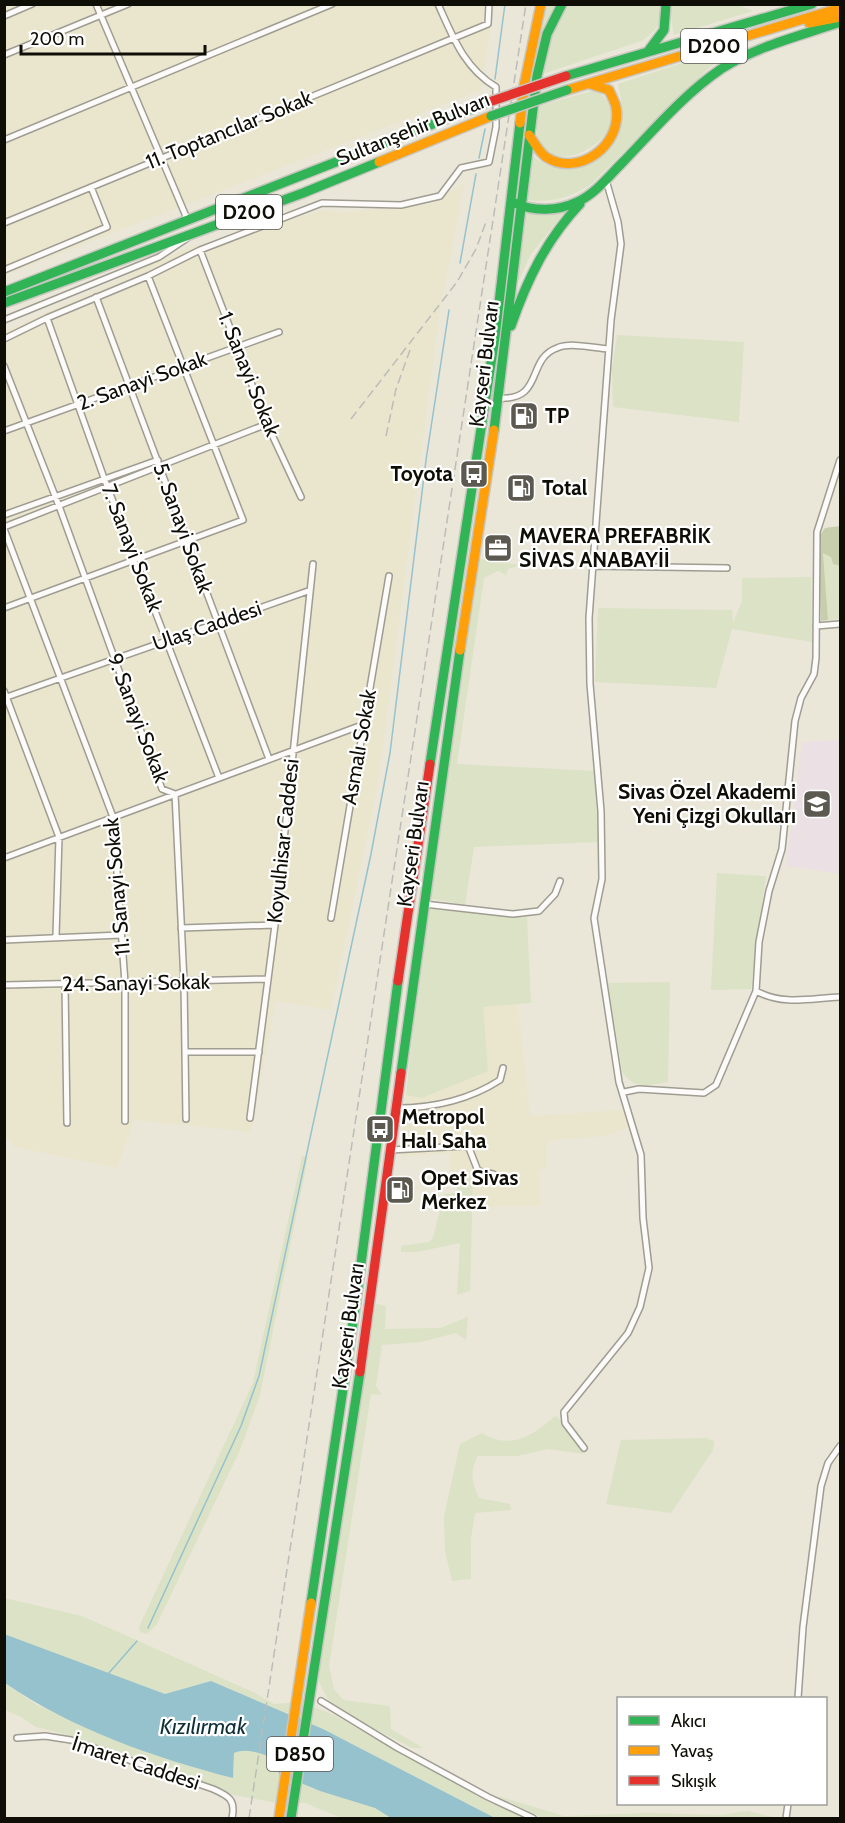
<svg xmlns="http://www.w3.org/2000/svg" width="845" height="1823" font-family="Cabin,sans-serif">
	<style>
		.built { fill: #eae5cd }
		.education { fill: #ebe0e4 }
		.green { fill: #dbe2c5 }
		.forest { fill: #c6ceab }
		.water { fill: #95c2cd }
		.lines { fill: none; stroke-linecap: round; stroke-linejoin: round }
		.stream { stroke: #95c2cd; stroke-width: 1.5 }
		.street-casing { stroke: #9f9c92; stroke-width: 8 }
		.fast-casing { stroke: #c8c6c0; stroke-width: 12 }
		.slow-casing { stroke: #c8c6c0; stroke-width: 12 }
		.jam-casing { stroke: #c8c6c0; stroke-width: 12 }
		.street { stroke: #fcfbf9; stroke-width: 5 }
		.fast { stroke: #30b455; stroke-width: 9 }
		.slow { stroke: #ff9f0a; stroke-width: 9 }
		.jam { stroke: #e5322d; stroke-width: 9 }
		.rail { stroke: #bcbcb8; stroke-width: 1.5; stroke-dasharray: 9 4.5; stroke-linecap: butt }
		.fast-bridge-casing { stroke: #c8c6c0; stroke-width: 12; stroke-linecap: butt }
		.jam-bridge-casing { stroke: #c8c6c0; stroke-width: 12; stroke-linecap: butt }
		.fast-bridge { stroke: #30b455; stroke-width: 9 }
		.jam-bridge { stroke: #e5322d; stroke-width: 9 }
		.labels { text-anchor: middle; stroke-width: 4.5; stroke-linejoin: round; paint-order: stroke }
		.shield { fill: #fff; stroke: #575651; stroke-width: 1.5 }
		.shield-label { font-size: 20px; font-weight: bold; fill: #0f0e06 }
		.street-label { font-size: 21px; fill: #0f0e06; stroke: #fff }
		.poi-label { font-size: 21px; font-weight: bold; fill: #0f0e06; stroke: #fff; text-anchor: start }
		.water-label { font-size: 22px; font-style: italic; fill: #0f2f39; stroke: #fff }
	</style>
	<rect width="100%" height="100%" fill="#eae7d9"/>
	<path class="built" d="M5,5H494L481,90L5,275Z
		M465,182L440,309L378,784L331,1010L276,1001L251,1132L134,1120L117,1168L15,1147L5,1136V331L187,248L321,211L351,212L432,204Z
		M518,1004L530,1116L623,1110L629,1127L605,1136L552,1140L547,1144V1169L539,1170L541,1206L474,1207L473,1180L449,1175V1153L402,1157L406,1095L422,1098L487,1071L483,1007Z"/>
	<path class="education" d="M840,740V874L786,866L802,742Z"/>
	<path class="green" d="M547,5H555L541,37L533,80L528,82Z
		M567,5H661C662,23 657,31 641,41L543,74L550,37Z
		M669,5H737L753,11L674,35Z
		M740,44L709,68L590,185C568,198 552,203 527,200L531,154C560,184 612,165 621,125C624,111 621,98 618,84Z
		M596,90C650,131 545,189 537,134C536,125 538,114 538,106Z
		M524,211H565L531,254L516,287Z
		M617,335L744,342L739,422L613,407L612,369Z
		M823,552L831,557L833,564L840,566V619L828,620Z
		M480,559L521,565L508,569L506,575L498,571L484,578L457,764L595,771L598,842L474,847L465,905L428,898Z
		M811,577L812,642L732,629L716,688L595,682L598,608L732,610L733,623L742,601V578Z
		M717,873L766,876L751,989L711,990Z
		M426,909L527,917L531,1003L483,1007L488,1071L422,1098L406,1095Z
		M670,982L668,1082C648,1085 633,1090 622,1071L608,983Z
		M302,1156L308,1157L260,1395L240,1450L157,1624L147,1634L140,1632L139,1627L253,1383Z
		M457,1177L473,1179L470,1291L457,1295L460,1243L417,1252H401V1246L429,1242L433,1238L444,1194L457,1193Z
		M376,1304L386,1306L385,1329L440,1328L468,1317L466,1340L456,1333L421,1342L382,1345L376,1386L382,1395L371,1394L329,1666L334,1689L343,1700L390,1706L391,1729L423,1748H412L332,1707L319,1682V1667Z
		M555,1416C569,1427 585,1435 585,1454L548,1449L517,1456H478C469,1471 472,1483 479,1498L510,1504L511,1510L475,1513L471,1538V1579L452,1581L445,1551L444,1516L460,1444L482,1433C511,1451 534,1435 555,1416Z
		M706,1438L714,1441L713,1450L671,1513L606,1504L621,1440Z
		M4,1598L82,1616L253,1692L274,1704L301,1702L332,1714L486,1801L524,1818H495L323,1729L211,1681L165,1694L14,1640L5,1634Z
		M4,1683L37,1705L100,1733L202,1770L234,1771V1753C247,1747 264,1754 276,1760L278,1770L311,1788L375,1808L391,1818H342L305,1803H277L234,1795L72,1736L36,1727L21,1717L5,1710Z
		M494,1795L564,1816L647,1813L721,1815L748,1811L776,1818H543Z"/>
	<path class="forest" d="M840,526V566L833,564L831,557L823,553L828,620L821,621L819,537L825,528Z"/>
	<path class="water" d="M4,1634L165,1694L211,1681L323,1729L495,1818H391L375,1808L320,1791L279,1774L276,1760C264,1754 247,1747 234,1753L233,1778C155,1758 72,1729 5,1683Z"/>
	<g class="lines">
		<path class="stream" d="M495,79L505,4
			M479,158L485,129
			M460,263L476,174
			M148,1628L241,1426L259,1376L371,854L390,753L426,460L449,310
			M108,1674L137,1641"/>
		<g class="street-casing">
			<path id="street" d="M96,4L188,221
				M4,16L32,4
				M4,55L128,4
				M4,140L332,4
				M4,223L488,24L489,4
				M200,250L267,424L301,497
				M4,270L107,227L91,187
				M96,297L269,759
				M47,318L104,478L219,778
				M4,320L159,257L186,239
				M4,339L47,318L148,276L200,250L322,203L401,205L440,196L461,168L489,162L496,127V87C464,68 453,37 438,4
				M4,366L59,506L162,789L175,794L184,982L186,1119
				M499,398C544,401 526,359 557,348C571,342 594,348 608,349
				M4,431L279,332
				M4,515L158,460
				M4,527L267,424
				M4,529L113,817L125,983V1121
				M592,566L727,568
				M4,608L243,520L148,276
				M816,626L840,624
				M4,691L59,837L56,936
				M4,698L308,591
				M4,858L362,725
				M424,904L513,914L539,911L555,894L560,881
				M331,918L389,576
				M181,928L275,925
				M4,940L121,935
				M65,984L67,1123
				M4,985L268,979
				M756,991C784,1006 811,998 840,997
				M185,1052H259
				M624,1092L639,1089L704,1093L716,1085L756,991L759,942L769,891L782,849L795,721L801,698L814,674L816,658L817,532L840,460
				M396,1108C432,1108 469,1100 500,1080L503,1068
				M250,1118L275,925L313,564
				M390,1150L465,1146L469,1148L478,1171L493,1174
				M584,1448L565,1423L564,1412L628,1333L640,1307L649,1268L643,1218L641,1155L619,1082L594,918L602,879L601,811L590,684L589,618L611,320L621,244L618,222L606,180
				M798,1698L803,1627L821,1486L828,1463L840,1446
				M321,1701L398,1748L488,1797L533,1818
				M17,1738L45,1736L71,1740L213,1789C229,1796 236,1800 232,1818
				M786,1818L788,1804"/>
		</g>
		<g class="fast-casing">
			<path id="fast" d="M649,50L664,30L666,4
				M566,76L812,4
				M515,203C534,212 558,211 577,202C595,194 608,177 622,163C653,131 683,95 721,69C757,46 800,36 840,22
				M4,292L489,102
				M4,303L303,193L379,162
				M511,326C527,280 546,240 580,204
				M494,430L537,76L547,34L562,4
				M430,764L495,337L520,123
				M401,1073L460,650
				M311,1603L356,1302L398,981
				M291,1818L360,1372"/>
		</g>
		<g class="slow-casing">
			<path id="slow" d="M809,23L840,17
				M567,90L840,8
				M520,123L524,86L541,4
				M529,135C534,142 539,152 546,157C578,178 623,145 616,107C615,102 611,95 609,90L590,84
				M379,162L491,116
				M460,650L494,430
				M279,1818L311,1603"/>
		</g>
		<g class="jam-casing">
			<path id="jam" d="M398,981L430,764
				M360,1372L401,1073"/>
		</g>
		<use href="#street" class="street"/>
		<use href="#fast" class="fast"/>
		<use href="#slow" class="slow"/>
		<use href="#jam" class="jam"/>
		<path class="rail" d="M351,419L457,282L476,249L487,219
			M386,436L396,389L410,350
			M249,1818L526,4"/>
		<g class="fast-bridge-casing">
			<path id="fast-bridge" d="M491,116L567,90"/>
		</g>
		<g class="jam-bridge-casing">
			<path id="jam-bridge" d="M489,102L566,76"/>
		</g>
		<use href="#fast-bridge" class="fast-bridge"/>
		<use href="#jam-bridge" class="jam-bridge"/>
	</g>
	<defs>
		<g id="fuel-square" transform="scale(1.5)"><rect x="-9" y="-9" width="18" height="18" rx="4" fill="#5c5a50" stroke="#fff"/><path d="M-5.5-6h7V0h2V4h1.3V-2.5L3-4.5l.8-.8L6-3V5H2.5V1h-1V6h-7ZM-4.2-4.7v3.2H.2V-4.7Z" fill="#fff"/></g>
		<g id="bus-square" transform="scale(1.5)"><rect x="-9" y="-9" width="18" height="18" rx="4" fill="#5c5a50" stroke="#fff"/><path d="M-5-6H5V4H4V6H2V4H-2V6H-4V4H-5ZM-3.5-4V0h7V-4ZM-3.5 1.2v1.5H-2V1.2ZM2 1.2v1.5H3.5V1.2Z" fill="#fff"/></g>
		<g id="office-square" transform="scale(1.5)"><rect x="-9" y="-9" width="18" height="18" rx="4" fill="#5c5a50" stroke="#fff"/><path d="M-6-3h4V-5.5h4V-3h4V5H-6ZM-1-4.5V-3h2v-1.5ZM-6 0V1H6V0Z" fill="#fff"/></g>
		<g id="school-square" transform="scale(1.5)"><rect x="-9" y="-9" width="18" height="18" rx="4" fill="#5c5a50" stroke="#fff"/><path d="M0-5L7-2L0 1L-7-2ZM-4 1L0 2.5L4 1V4Q0 6-4 4Z" fill="#fff"/></g>
	</defs>
	<g fill-rule="evenodd">
		<use href="#fuel-square" x="524" y="416"/>
		<use href="#bus-square" x="474" y="474"/>
		<use href="#fuel-square" x="521" y="488"/>
		<use href="#office-square" x="498" y="548"/>
		<use href="#school-square" x="817" y="804"/>
		<use href="#bus-square" x="380" y="1129"/>
		<use href="#fuel-square" x="400" y="1190"/>
	</g>
	<g class="labels">
		<g class="shield">
			<rect x="681" y="29" width="66" height="34" rx="4.5"/>
			<rect x="216" y="195" width="66" height="34" rx="4.5"/>
			<rect x="267" y="1737" width="66" height="34" rx="4.5"/>
		</g>
		<g class="shield-label">
			<text x="714" y="53">D200</text>
			<text x="249" y="219">D200</text>
			<text x="300" y="1761">D850</text>
		</g>
		<g class="street-label">
			<text transform="translate(413 129) rotate(-22)" y="7">Sultanşehir Bulvarı</text>
			<text transform="translate(229 130) rotate(-22)" y="7">11. Toptancılar Sokak</text>
			<text transform="translate(484 364) rotate(-83)" y="7">Kayseri Bulvarı</text>
			<text transform="translate(249 374) rotate(68)" y="7">1. Sanayi Sokak</text>
			<text transform="translate(142 381) rotate(-20)" y="7">2. Sanayi Sokak</text>
			<text transform="translate(183 528) rotate(70)" y="7">5. Sanayi Sokak</text>
			<text transform="translate(132 548) rotate(69)" y="7">7. Sanayi Sokak</text>
			<text transform="translate(207 626) rotate(-19)" y="7">Ulaş Caddesi</text>
			<text transform="translate(138 718) rotate(69)" y="7">9. Sanayi Sokak</text>
			<text transform="translate(359 747) rotate(-80)" y="7">Asmalı Sokak</text>
			<text transform="translate(283 841) rotate(-84)" y="7">Koyulhisar Caddesi</text>
			<text transform="translate(413 844) rotate(-82)" y="7">Kayseri Bulvarı</text>
			<text transform="translate(117 887) rotate(-95)" y="7">11. Sanayi Sokak</text>
			<text transform="translate(136 983) rotate(-1)" y="7">24. Sanayi Sokak</text>
			<text transform="translate(348 1326) rotate(-82)" y="7">Kayseri Bulvarı</text>
			<text transform="translate(136 1763) rotate(18)" y="7">İmaret Caddesi</text>
		</g>
		<g class="poi-label">
			<text x="545" y="423">TP</text>
			<text x="453" y="481" text-anchor="end">Toyota</text>
			<text x="542" y="495">Total</text>
			<text x="519" y="543">MAVERA PREFABRİK<tspan x="519" dy="24">SİVAS ANABAYİİ</tspan></text>
			<text x="796" y="799" text-anchor="end">Sivas Özel Akademi<tspan x="796" dy="24">Yeni Çizgi Okulları</tspan></text>
			<text x="401" y="1124">Metropol<tspan x="401" dy="24">Halı Saha</tspan></text>
			<text x="421" y="1185">Opet Sivas<tspan x="421" dy="24">Merkez</tspan></text>
		</g>
		<g class="water-label">
			<text x="203" y="1734">Kızılırmak</text>
		</g>
	</g>
	<rect width="845" height="1823" fill="none" stroke="#0f0e06" stroke-width="12"/>
	<rect x="617" y="1697" width="210" height="108" fill="#ffffff" stroke="#9f9f9b" stroke-width="1.5"/>
	<rect x="629" y="1716" width="30" height="9" fill="#30b455" stroke="#9f9f9b" stroke-width="1.5"/>
	<text x="671" y="1727" font-size="18" fill="#0f0e06">Akıcı</text>
	<rect x="629" y="1746" width="30" height="9" fill="#ff9f0a" stroke="#9f9f9b" stroke-width="1.5"/>
	<text x="671" y="1757" font-size="18" fill="#0f0e06">Yavaş</text>
	<rect x="629" y="1776" width="30" height="9" fill="#e5322d" stroke="#9f9f9b" stroke-width="1.5"/>
	<text x="671" y="1787" font-size="18" fill="#0f0e06">Sıkışık</text>
	<path d="M21 45v9h184v-9" fill="none" stroke="#0f0e06" stroke-width="3"/>
	<text x="30" y="45" font-size="18" fill="#0f0e06" stroke="#ffffff" stroke-width="4.5" paint-order="stroke">200 m</text>
</svg>
